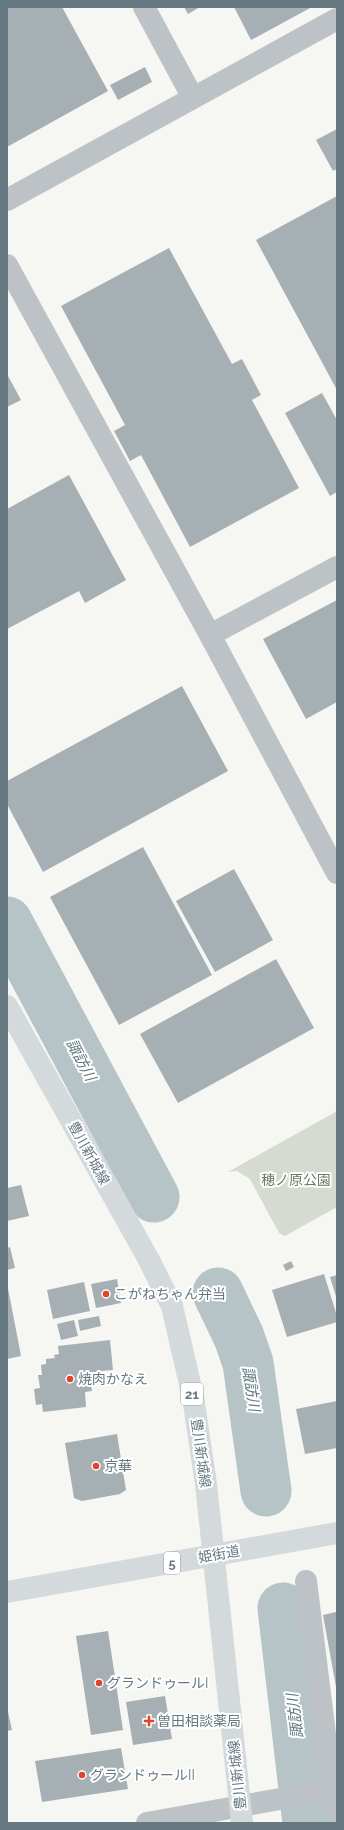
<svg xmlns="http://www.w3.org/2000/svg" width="344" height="1830" font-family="Raleway,'Noto Sans JP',sans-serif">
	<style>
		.green { fill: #d6dbd2 }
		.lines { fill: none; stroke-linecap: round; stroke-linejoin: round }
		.river { stroke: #b6c4c7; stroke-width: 51 }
		.building { fill: #a6b0b4 }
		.minor { stroke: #bcc2c5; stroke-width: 22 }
		.major { stroke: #d4d9dc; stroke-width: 22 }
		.poi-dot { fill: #dd452c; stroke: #fff; stroke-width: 1.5 }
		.labels { text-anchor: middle; stroke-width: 4; stroke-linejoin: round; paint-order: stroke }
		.shield { fill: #fff; stroke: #94a1a8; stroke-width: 1 }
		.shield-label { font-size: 13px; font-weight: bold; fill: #667983 }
		.street-label { font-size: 14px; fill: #667983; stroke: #fff }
		.park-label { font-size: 14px; fill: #6b7a65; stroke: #fff }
		.poi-label { font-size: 14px; fill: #667983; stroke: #fff; text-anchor: start }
		.water-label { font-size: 15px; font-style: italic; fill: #627a7f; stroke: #fff }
	</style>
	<rect width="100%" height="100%" fill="#f6f6f3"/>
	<path class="green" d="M337,1111V1207L285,1236L279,1233L250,1179L237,1171L228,1172Z"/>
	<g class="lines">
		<path class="river" d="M7,922L154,1197
			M218,1293L239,1337L248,1363L266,1491
			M283,1608L308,1823"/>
	</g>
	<path class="building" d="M7,7H62L108,91L7,147Z
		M184,7H200L188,14Z
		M234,7H312L251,40Z
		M145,67L152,82L118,100L110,85Z
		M337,129V169L333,171L316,140Z
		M337,196V390L256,240Z
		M169,248L232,364L242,359L261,395L252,400L299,488L190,547L141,455L130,461L114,431L125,425L61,306Z
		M7,374L21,400L7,407Z
		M322,393L337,420V492L330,496L285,413Z
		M69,475L126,580L85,603L79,591L7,629V509Z
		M337,600V702L306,719L263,639Z
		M182,686L228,771L43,872L7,804V781Z
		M143,847L212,975L119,1025L50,897Z
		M234,869L273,940L215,972L176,901Z
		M276,959L314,1028L178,1103L140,1034Z
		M21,1185L29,1216L7,1221V1188Z
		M10,1247L15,1268L7,1270V1248Z
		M291,1261L294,1267L286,1271L283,1265Z
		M324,1274L337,1316V1322L287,1337L272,1290Z
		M337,1275V1300L330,1277Z
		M117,1279L121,1303L96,1308L91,1284Z
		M84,1282L90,1311L53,1319L47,1290Z
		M7,1283L21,1356L7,1359Z
		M99,1316L101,1326L80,1331L78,1320Z
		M74,1320L78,1336L61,1340L57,1324Z
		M110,1340L113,1370L101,1371L102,1383L91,1384L92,1391L85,1392L86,1407L43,1412L42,1404L36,1405L34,1389L40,1388L38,1375H42L41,1365L46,1364V1359L55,1358L54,1355L59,1354L58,1346Z
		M337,1401V1448L305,1454L296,1409Z
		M117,1434L126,1490L120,1494L82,1501L74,1498L65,1443Z
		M336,1612L337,1615L336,1687L323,1615Z
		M108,1631L123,1730L91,1735L76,1636Z
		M165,1696L172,1739L133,1745L126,1702Z
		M7,1707L12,1730L7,1731Z
		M121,1748L128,1789L42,1802L35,1761Z"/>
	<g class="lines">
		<path class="minor" d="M144,7L193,98
			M7,200L337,19
			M7,265L210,635L337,873
			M210,635L337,567
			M306,1581L336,1823
			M147,1823L280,1799L337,1786"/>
		<path class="major" d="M7,1006L149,1260L172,1306L193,1397L206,1484L242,1823
			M7,1592L337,1533"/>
	</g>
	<g class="poi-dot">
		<circle cx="106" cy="1294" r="4"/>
		<circle cx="70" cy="1379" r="4"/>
		<circle cx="96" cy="1466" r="4"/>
		<circle cx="99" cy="1683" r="4"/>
		<path d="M147 1715h4v4h4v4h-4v4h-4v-4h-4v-4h4z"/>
		<circle cx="82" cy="1775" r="4"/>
	</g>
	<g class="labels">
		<g class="shield">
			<rect x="181" y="1383" width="22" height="22" rx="3"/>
			<rect x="164" y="1552" width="16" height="22" rx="3"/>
		</g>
		<g class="shield-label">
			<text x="192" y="1399">21</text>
			<text x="172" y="1568">5</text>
		</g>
		<g class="street-label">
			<text transform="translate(89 1153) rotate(61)" y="5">豊川新城線</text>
			<text transform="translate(201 1453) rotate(82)" y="5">豊川新城線</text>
			<text transform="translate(219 1554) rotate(-10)" y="5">姫街道</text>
			<text transform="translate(237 1775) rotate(-96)" y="5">豊川新城線</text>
		</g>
		<g class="park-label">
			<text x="296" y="1185">穂ノ原公園</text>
		</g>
		<g class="poi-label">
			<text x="114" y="1299">こがねちゃん弁当</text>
			<text x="78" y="1384">焼肉かなえ</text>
			<text x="104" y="1471">京華</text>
			<text x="107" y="1688">グランドゥールI</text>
			<text x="157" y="1726">曽田相談薬局</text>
			<text x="90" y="1780">グランドゥールII</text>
		</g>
		<g class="water-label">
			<text transform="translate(81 1060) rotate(62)" y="5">諏訪川</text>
			<text transform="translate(251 1389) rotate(81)" y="5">諏訪川</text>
			<text transform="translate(295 1716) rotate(-97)" y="5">諏訪川</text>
		</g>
	</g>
	<rect width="344" height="1830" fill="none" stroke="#667983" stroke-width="16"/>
</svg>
